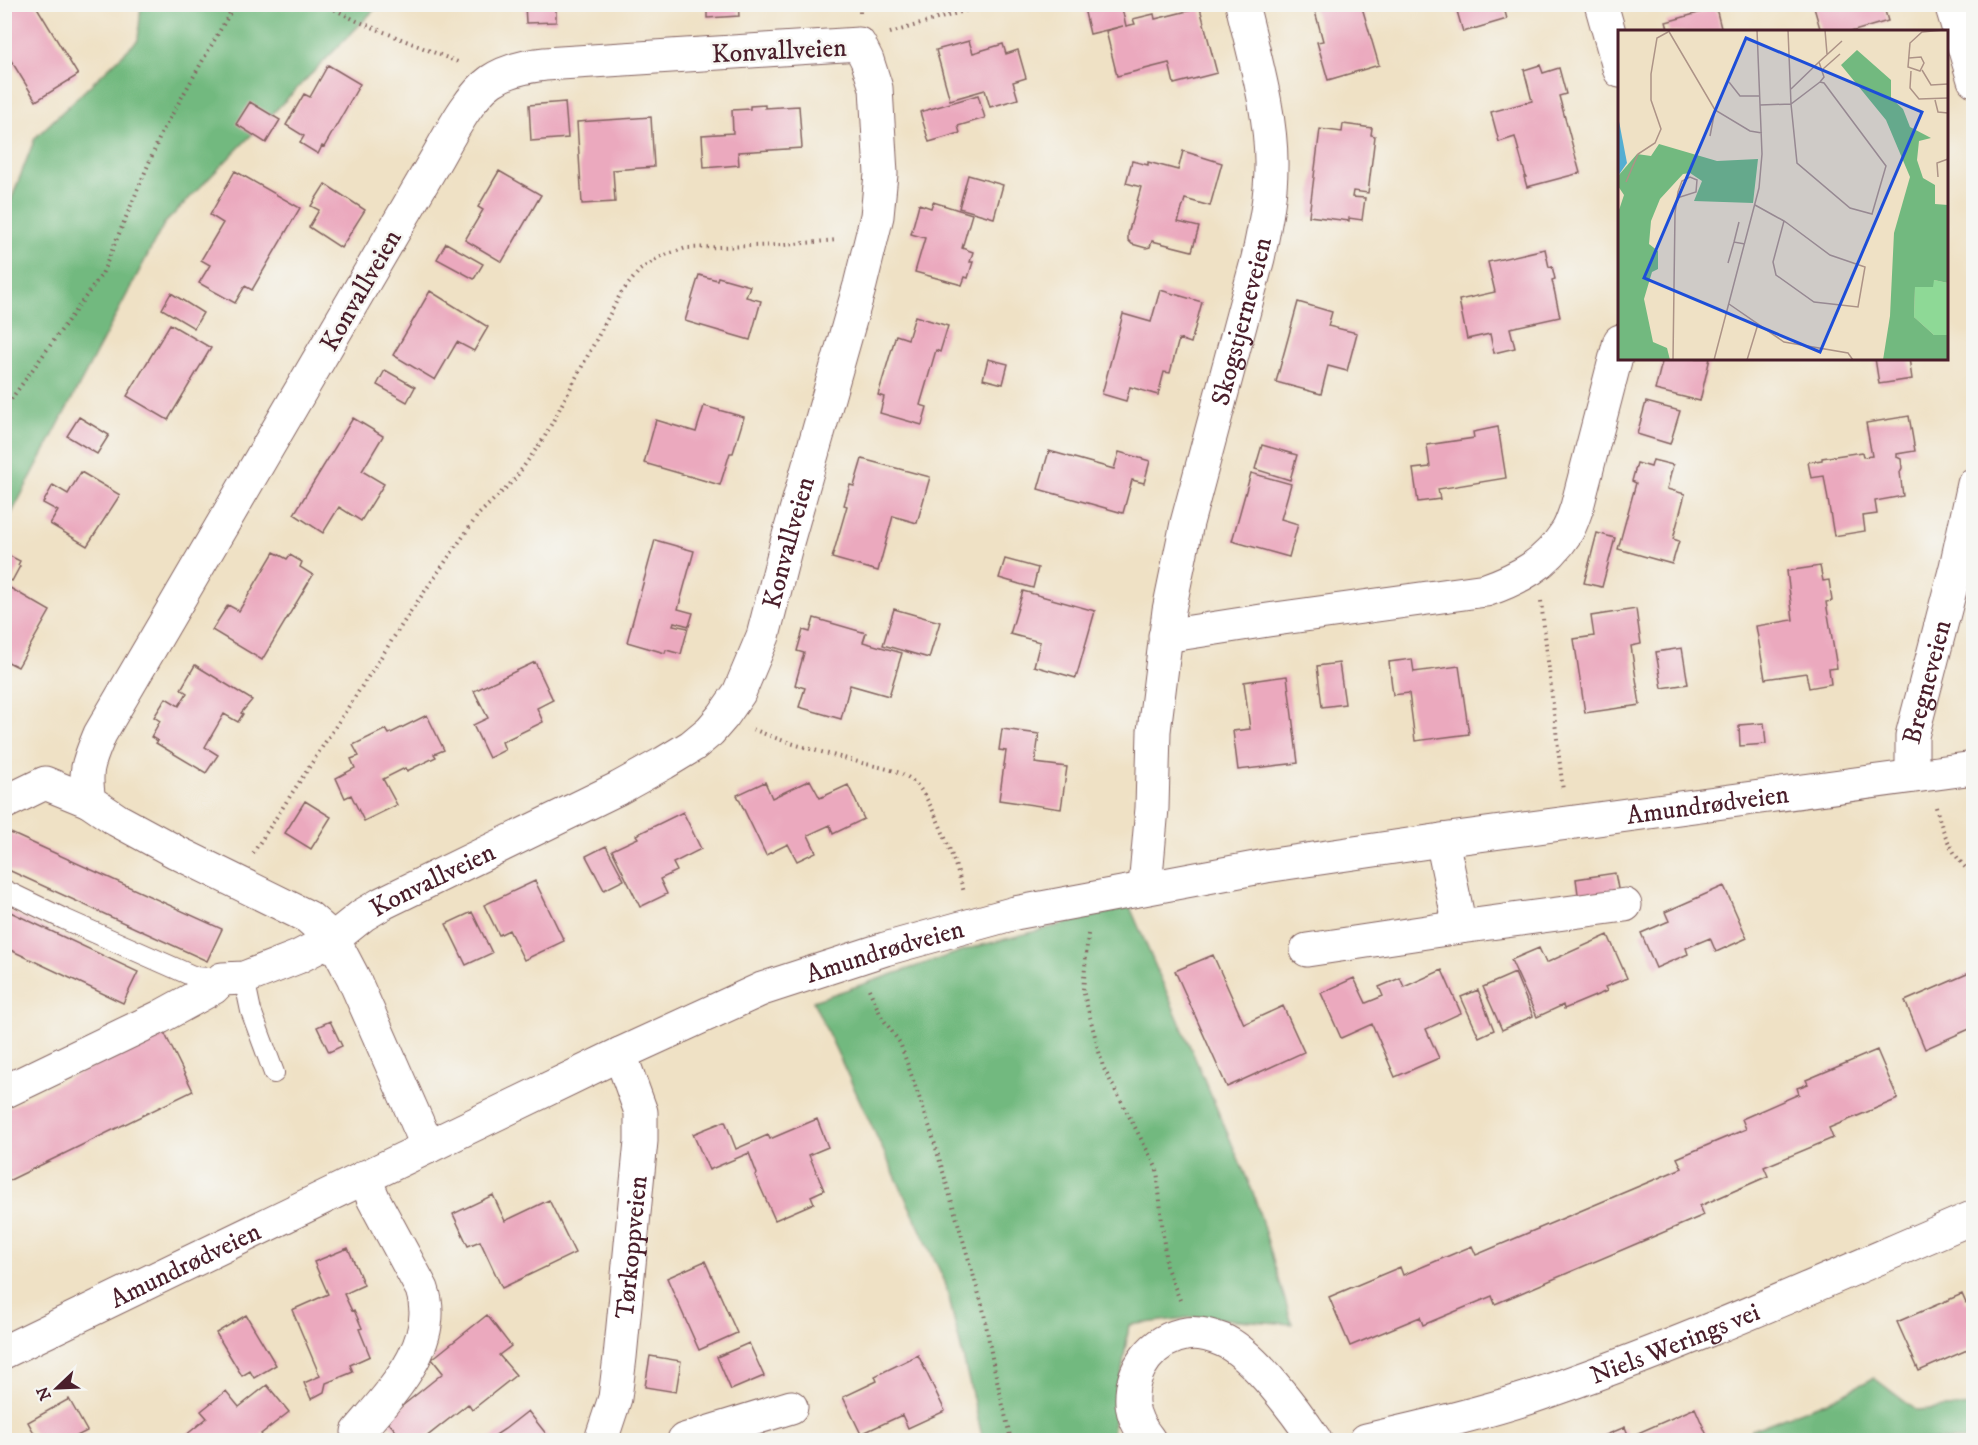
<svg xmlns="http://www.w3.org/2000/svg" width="1978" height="1445" font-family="'IM FELL DW Pica',serif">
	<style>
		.forest { fill: #72b97f; stroke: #5e6c55; stroke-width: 1.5 }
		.building { fill: #eba9be }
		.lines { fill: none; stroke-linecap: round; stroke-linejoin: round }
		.service-casing { stroke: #846361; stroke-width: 22 }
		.minor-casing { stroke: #846361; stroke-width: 35 }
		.secondary-casing { stroke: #846361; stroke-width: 35 }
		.path { stroke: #846361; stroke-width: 4; stroke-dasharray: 1.5 4.5; stroke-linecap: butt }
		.service { stroke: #fff; stroke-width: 20 }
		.minor { stroke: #fff; stroke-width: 33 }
		.secondary { stroke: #fff; stroke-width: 33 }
		.labels { text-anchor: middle; stroke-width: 5; stroke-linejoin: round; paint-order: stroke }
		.street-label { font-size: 26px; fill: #4a1f2b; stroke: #f6f6f2 }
		.inset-road { fill: none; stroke: #ad9387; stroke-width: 1.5 }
		.view { fill: #1d4ed8; fill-opacity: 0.15; stroke: #1d4ed8; stroke-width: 3 }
		.inset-edge { fill: none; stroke: #4a1f2b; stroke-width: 3 }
	</style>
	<rect width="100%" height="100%" fill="#f6f6f2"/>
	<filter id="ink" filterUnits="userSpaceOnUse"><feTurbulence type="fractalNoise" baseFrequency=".0167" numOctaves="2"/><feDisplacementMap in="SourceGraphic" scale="12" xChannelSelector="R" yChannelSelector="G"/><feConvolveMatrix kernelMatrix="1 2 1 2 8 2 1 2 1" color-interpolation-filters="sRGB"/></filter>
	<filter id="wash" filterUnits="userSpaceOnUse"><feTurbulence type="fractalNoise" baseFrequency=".008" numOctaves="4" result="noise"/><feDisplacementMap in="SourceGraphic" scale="24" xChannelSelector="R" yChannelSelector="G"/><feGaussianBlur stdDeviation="1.35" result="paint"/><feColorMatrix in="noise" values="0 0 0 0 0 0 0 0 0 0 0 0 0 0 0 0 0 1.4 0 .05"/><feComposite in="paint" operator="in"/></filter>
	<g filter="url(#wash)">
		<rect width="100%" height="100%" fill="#efe1c5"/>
		<path class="forest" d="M141,5H379L164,224L5,526V216L35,138L138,40Z
			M1130,907L1254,1195L1292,1324L1195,1317L1129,1325L1112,1435L1115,1440H983L945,1282L813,1001L971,948Z
			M1874,1378L1916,1410L1973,1406V1440H1745L1751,1430L1828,1401Z"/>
		<g id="blocks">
			<path class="building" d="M4,4H35L78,75L36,101L4,49Z
				M525,4H556V22L526,23Z
				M707,4H738L739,16L707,18Z
				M1083,4H1121L1126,26L1135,24L1133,19L1154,14L1155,19L1200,8L1217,73L1174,84L1169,63L1117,76L1106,31L1123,26L1090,34Z
				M1313,4H1361L1379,65L1328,80L1317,42L1323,41Z
				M1455,4H1503L1507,19L1463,32Z
				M1813,4H1883L1888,21L1851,32H1821Z
				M1716,8L1722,32H1669L1666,22Z
				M969,41L973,53L1003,44L1006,54L1018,50L1026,78L1013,82L1018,99L990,107L985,90L950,100L936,50Z
				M328,65L360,84L324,147L322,146L318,154L300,143L304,136L286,125L304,94L310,97Z
				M1540,65L1543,73L1559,68L1566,94L1559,96L1580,173L1527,187L1524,177H1526L1515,137L1499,142L1491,112L1532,101L1524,70Z
				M978,95L985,118L958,126L960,133L929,142L920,112Z
				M250,102L280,120L266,143L236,124Z
				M565,102L568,138L531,141L529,105Z
				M765,105V108L799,106L802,148L738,152L739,165L704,168L702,135L733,133L732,110L750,109V106Z
				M651,117L654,167L613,170L615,202L582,204L577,122Z
				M1343,124L1372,128L1371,135L1375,136L1368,193L1353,191L1352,197L1365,198L1362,220L1349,218V221L1309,216L1320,129L1342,132Z
				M1183,151L1222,163L1210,206L1185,199L1178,222L1199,227L1192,251L1152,241L1150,247L1146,248L1132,244L1128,240V234L1141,187L1126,183L1132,161L1148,165V162L1178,170Z
				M235,171L300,208L252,290L245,286L235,303L199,283L210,265L201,260L223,223L210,215Z
				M499,171L541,195L502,262L465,240L483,210L478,207Z
				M968,175L1003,185L994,218L959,208Z
				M325,184L365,210L341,248L309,227L319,210L311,206Z
				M933,202L972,214L962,248L973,252L970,262H973L968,278L965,277L962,285L915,272L925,238L911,234L919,204L931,208Z
				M446,243L483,264L474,279L437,259Z
				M1545,249L1549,267L1552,266L1555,279L1552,280L1560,317L1510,328L1515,348L1494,353L1490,334L1467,339L1459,300L1495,292L1488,262Z
				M699,275L717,280L718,277L750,286L746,297L761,301L750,340L685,321Z
				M1160,290L1202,302L1191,343L1179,339L1170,373L1164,372L1158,395L1130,387L1126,401L1102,394L1123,314L1151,322Z
				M430,291L488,327L474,351L457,342L435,380L393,355Z
				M171,293L203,313L194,328L162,309Z
				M1298,302L1332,312L1328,326L1357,333L1347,371L1328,366L1321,394L1276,382Z
				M915,316L948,326L940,352L936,350L920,405L927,407L922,425L880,413L884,397L878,395L896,335L908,339Z
				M170,324L211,348L168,420L127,396Z
				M1663,358H1710L1700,401L1655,390Z
				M1875,358H1909L1912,379L1879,384Z
				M988,359L1008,364L1003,384L983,379Z
				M385,370L415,387L407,402L377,385Z
				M1646,402L1680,411L1670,444L1637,434Z
				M704,406L744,417L733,453H730L720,485L644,463L656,420L696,432Z
				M1909,416L1915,451L1897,454V457L1901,459L1902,468L1900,472L1903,496L1875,501L1877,514L1863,516L1865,531L1834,536L1824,476L1811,478L1808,462L1822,460V458L1862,452L1863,457L1872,456L1866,423Z
				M79,417L109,435L97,454L67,436Z
				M353,418L383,436L362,471L384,484L361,521L339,507L323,533L294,514Z
				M1498,427L1506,478L1438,489L1440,499L1418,502L1413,469L1430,467L1427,445L1474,438L1473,432Z
				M1262,445L1297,455L1290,480L1255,469Z
				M1049,451L1114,469L1119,452L1150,461L1144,483L1132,480L1123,513L1038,489Z
				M862,459L930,477L917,523L893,516L878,571L832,558L847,506L844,505L850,485L854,486Z
				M1653,460L1673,465L1667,489L1685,494L1673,539L1679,541L1672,564L1618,549L1636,483L1632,481L1637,463L1651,467Z
				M81,472L120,495L87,546L50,524L58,511L43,503L53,485L68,494Z
				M1251,473L1291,484L1281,519L1298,524L1289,557L1232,541Z
				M1597,533L1615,538L1602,587L1584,583Z
				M655,540L694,551L678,609L693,613L689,626L674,622L673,625L688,628L681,654L666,650L665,653L627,642Z
				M274,552L287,559L290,555L302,562L300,567L313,575L262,660L212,630L228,605L239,611Z
				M8,555L20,561L18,565L20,566L12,581L4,577V558L6,559Z
				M1005,559L1038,568L1033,588L999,578Z
				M1820,566L1823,581L1829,580L1832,601L1826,602L1837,668L1829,669L1831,684L1809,688L1806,673L1765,679L1756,626L1793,620L1787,571Z
				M5,585L50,611L18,667L4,660Z
				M1023,591L1095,611L1076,678L1034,666L1040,642L1010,634Z
				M894,609L940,622L929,658L883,645Z
				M1636,609L1641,644L1631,646L1640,705L1585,713L1574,639L1594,636L1591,616Z
				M814,618L866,633L863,642L902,653L889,696L850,685L841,719L799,707L805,688L795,685L804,653L797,651L803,630L810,632Z
				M1682,648L1688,684L1662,688L1656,652Z
				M1412,659L1414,672L1459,666L1469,734L1415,741L1409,693L1393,695L1389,662Z
				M535,662L553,700L537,708L543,722L502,742L505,750L489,758L473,725L488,718L474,691Z
				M1339,663L1345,704L1322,707L1317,666Z
				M195,665L252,700L241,713L243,714L238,722L224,714L205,747L218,755L206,773L156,743L158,741L151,737L160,721L154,717L166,698L179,706L187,693L181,689Z
				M1287,676L1298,763L1238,770L1233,731L1250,729L1244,682Z
				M427,715L444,750L434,754L436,757L407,771L405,768L383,779L397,805L364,821L351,795L345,798L336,778L355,768L351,759L359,756L353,745L386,729L389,734Z
				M1764,723L1766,744L1740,746L1739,725Z
				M1002,729L1039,734L1035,763L1067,767L1061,809L999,800L1006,751L999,750Z
				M810,780L820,798L848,785L864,819L833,834L830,825L808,835L816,852L797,861L788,844L766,855L737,795L765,782L772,798Z
				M305,801L331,817L311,849L285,833Z
				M683,812L701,849L673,863L677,871L660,879L667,894L640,907L612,850L638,838L636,835Z
				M4,830L222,929L207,961L4,868Z
				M606,846L624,880L604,890L586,856Z
				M1615,873L1619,894L1579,901L1576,879Z
				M535,881L564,941L524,960L509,930L499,935L484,905Z
				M1724,886L1747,938L1716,952L1710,938L1686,948L1688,954L1656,968L1641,933L1669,921L1665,912Z
				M4,909L138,972L123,1003L4,947Z
				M472,912L492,953L466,965L446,924Z
				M1608,935L1627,978L1605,987L1607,991L1564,1009L1563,1005L1537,1017L1511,960L1539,948L1546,963Z
				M1213,955L1244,1024L1283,1006L1304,1052L1227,1087L1175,971Z
				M1442,970L1461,1013L1426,1029L1439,1058L1395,1077L1372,1024L1341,1038L1321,993L1354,978L1366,1003L1383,996L1379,987L1400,978L1404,987Z
				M1974,971V1027L1925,1049L1905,1001Z
				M1515,973L1533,1016L1502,1030L1483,987Z
				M1478,990L1494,1030L1479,1037L1461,997Z
				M330,1021L342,1046L329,1052L317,1027Z
				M164,1032L193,1091L4,1183V1110Z
				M1877,1050L1898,1099L1829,1128L1833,1138L1764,1167L1768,1176L1700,1206L1704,1215L1495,1304L1492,1296L1423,1325L1420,1317L1350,1346L1329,1297L1400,1267L1403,1275L1472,1246L1476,1255L1682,1168L1677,1158L1746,1129L1742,1119L1799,1094L1797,1088L1808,1084L1806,1080Z
				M817,1119L828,1147L809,1155L824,1190L811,1196L814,1203L775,1220L755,1175L757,1174L749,1153L709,1170L693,1134L725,1121L736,1149L768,1135L770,1139Z
				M493,1195L505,1221L549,1200L575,1253L502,1288L480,1241L468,1246L453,1214Z
				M348,1248L364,1285L344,1294L352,1311L354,1310L362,1328L359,1329L370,1356L350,1365L353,1372L326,1383L324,1392L311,1399L304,1383L320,1376L292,1310L328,1294L314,1262Z
				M705,1261L737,1333L699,1350L667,1278Z
				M1962,1294L1966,1303L1974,1300V1347L1919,1371L1897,1322Z
				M246,1315L276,1365L254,1378L250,1371L242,1376L216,1333Z
				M487,1315L511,1346L499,1355L516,1375L472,1410L468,1404L426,1437L420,1440H403L386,1419L443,1373L432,1359Z
				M749,1343L764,1376L731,1390L717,1357Z
				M918,1355L945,1411L908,1428L902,1415L861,1434L843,1397L877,1381L875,1376Z
				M650,1356L681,1361L676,1392L645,1387Z
				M267,1385L289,1412L261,1434L263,1437L259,1440H180L207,1418L201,1411L226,1391L239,1407Z
				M69,1399L87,1431L69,1440H38L28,1422Z
				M1695,1408L1709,1440H1594L1625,1427L1629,1437Z
				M528,1411L551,1440H488L505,1429Z"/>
		</g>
	</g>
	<g filter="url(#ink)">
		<use href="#blocks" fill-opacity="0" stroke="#846361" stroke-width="1.5"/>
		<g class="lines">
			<g class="service-casing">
				<path id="service" d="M4,890L64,919L195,977L222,979
					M244,978L251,1011L274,1073"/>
			</g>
			<g class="minor-casing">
				<g id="minor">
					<path d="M1601,4L1620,71"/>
					<path d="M1951,4L1974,80"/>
					<path d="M1165,636L1268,620L1486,590C1520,578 1546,564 1566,533C1571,526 1574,515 1577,507L1620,341"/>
					<path id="s1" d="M1912,776V736L1956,567L1974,484"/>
					<path d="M4,803L45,783L89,801"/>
					<path d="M1442,840L1460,927L1625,905"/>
					<path id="s2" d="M1145,887L1152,808L1154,731L1169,610L1187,523L1258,258C1264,229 1271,198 1271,167C1272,114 1254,56 1242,4"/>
					<path d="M1307,950L1460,927"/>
					<path id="s3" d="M4,1092L160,1017L213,988L222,979L244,978L298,957L333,939L363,915L383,903L619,788L664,763L692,746L710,731L723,716L739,693L763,636L786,546L860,285L877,216L881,174L876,88L867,60L859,44L545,64C527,66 507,70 491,81C467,98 447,141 432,166L100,734C88,763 84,770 89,801L117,820L176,852L308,917L333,939L353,977L428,1147"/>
					<path d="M358,1432C389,1395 441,1343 422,1289L374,1200L364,1177"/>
					<path id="s4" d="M601,1440L615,1398L620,1357L641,1141V1112L620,1054"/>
					<path d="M684,1440L791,1407"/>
					<path d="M1149,1440C1141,1430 1133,1417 1132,1403C1130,1370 1153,1339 1186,1334C1197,1332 1212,1336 1222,1340C1252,1352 1297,1413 1315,1440"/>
					<path id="s5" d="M1366,1440C1420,1428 1475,1415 1528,1398C1680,1347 1826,1280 1974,1217"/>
				</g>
			</g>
			<g class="secondary-casing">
				<g id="secondary">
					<path id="s6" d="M4,1352L620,1054L762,989L885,949L1015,913L1266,866L1442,840L1974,768"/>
				</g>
			</g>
			<path class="path" d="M324,4L357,21L460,63
				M860,13V4
				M890,33L988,4
				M4,409L102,274L162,132L235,4
				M1541,601L1563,791
				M753,729C787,744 826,753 862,763C878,767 901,770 913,781C933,798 956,865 964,892
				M1936,807C1942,832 1953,858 1974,876
				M253,853L411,611L478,515L514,480L544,438L621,293L640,270L659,257L686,248L784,245L837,240
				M1088,934L1083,990L1103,1067L1157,1169L1166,1266L1180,1300
				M869,989L881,1016L900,1043L931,1131L983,1308L993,1363L1011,1440"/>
			<use href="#service" class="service"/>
			<use href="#minor" class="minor"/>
			<use href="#secondary" class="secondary"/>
		</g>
	</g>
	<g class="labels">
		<g class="street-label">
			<text transform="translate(779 50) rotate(-3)" y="9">Konvallveien</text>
			<text transform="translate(360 290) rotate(-60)" y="9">Konvallveien</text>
			<text dy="9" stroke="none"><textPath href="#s2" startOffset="576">Skogstjerneveien</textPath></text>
			<text dy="9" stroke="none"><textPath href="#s3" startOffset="1004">Konvallveien</textPath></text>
			<text dy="9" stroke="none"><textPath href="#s1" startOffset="96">Bregneveien</textPath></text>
			<text dy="9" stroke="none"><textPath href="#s6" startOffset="1806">Amundrødveien</textPath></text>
			<text dy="9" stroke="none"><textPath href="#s3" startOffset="482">Konvallveien</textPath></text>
			<text dy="9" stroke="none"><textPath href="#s6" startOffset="969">Amundrødveien</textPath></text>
			<text dy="9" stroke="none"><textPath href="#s4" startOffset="196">Tørkoppveien</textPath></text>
			<text dy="9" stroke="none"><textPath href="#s6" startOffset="201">Amundrødveien</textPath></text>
			<text dy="9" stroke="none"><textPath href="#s5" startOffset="324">Niels Werings vei</textPath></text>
		</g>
	</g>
	<g transform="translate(1618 30)">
		<rect width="330" height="330" fill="#efe1c5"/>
		<path d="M316,250L330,253V305H316L296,287L297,257Z" fill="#8ed996"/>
		<path d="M239,20L273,50V68L285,79L292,97L313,108L301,111L299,130L305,148L317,155V174L330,175V253L316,250L315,257H297L296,287L316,305H330V330H265L272,286L276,203L292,147L268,90L223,35ZM41,114L99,131L140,129L135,173L76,171L84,151L72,143L65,144L42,169L33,191L31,214L40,221V239L34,242L26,269L35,312L49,318L52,330H0V183L6,165L0,156V146L19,124L33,126Z" fill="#72b97f"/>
		<path d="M0,86L9,133L0,146Z" fill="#54aed2"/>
		<path class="inset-road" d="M50,0L97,80L132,101L144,103M207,0L209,24M291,28L303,27L306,33L302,41L290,37L292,13L304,2L326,0M205,39L222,24M304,40L313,55L330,54M293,41L292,58L301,69L330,68M111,52L122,66H142M202,52L206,47L201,32L224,11M173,59L201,32M317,70L320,82L330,83M142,75L173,74L202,52L206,53L268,136L254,184L232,178L179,133L173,74L170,0M92,106L97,80M320,147L319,133L330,129M8,152L20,124L37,113L43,99L33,70V44L39,8L50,2M137,175L155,185L166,191L169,193L212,225L247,237L240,277L196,272L158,245L155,232L166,191M116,212L121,192M110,233L116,212L127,214M111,274L166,312L230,323L235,330M55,330L57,183L60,162L64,151L72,147L79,150L78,162L59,168M96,330L141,158L144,124L139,0M129,330L140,294"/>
		<path class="view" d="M128,8L304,82L202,322L26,248Z"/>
		<rect width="330" height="330" class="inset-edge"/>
	</g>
	<rect width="1978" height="1445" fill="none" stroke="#f6f6f2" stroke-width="24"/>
	<g transform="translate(57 1388) rotate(247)" stroke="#f6f6f2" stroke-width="4.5" paint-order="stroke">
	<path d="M0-4.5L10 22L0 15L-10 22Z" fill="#4a1f2b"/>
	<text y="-9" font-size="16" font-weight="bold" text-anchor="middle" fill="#4a1f2b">N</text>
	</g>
</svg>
